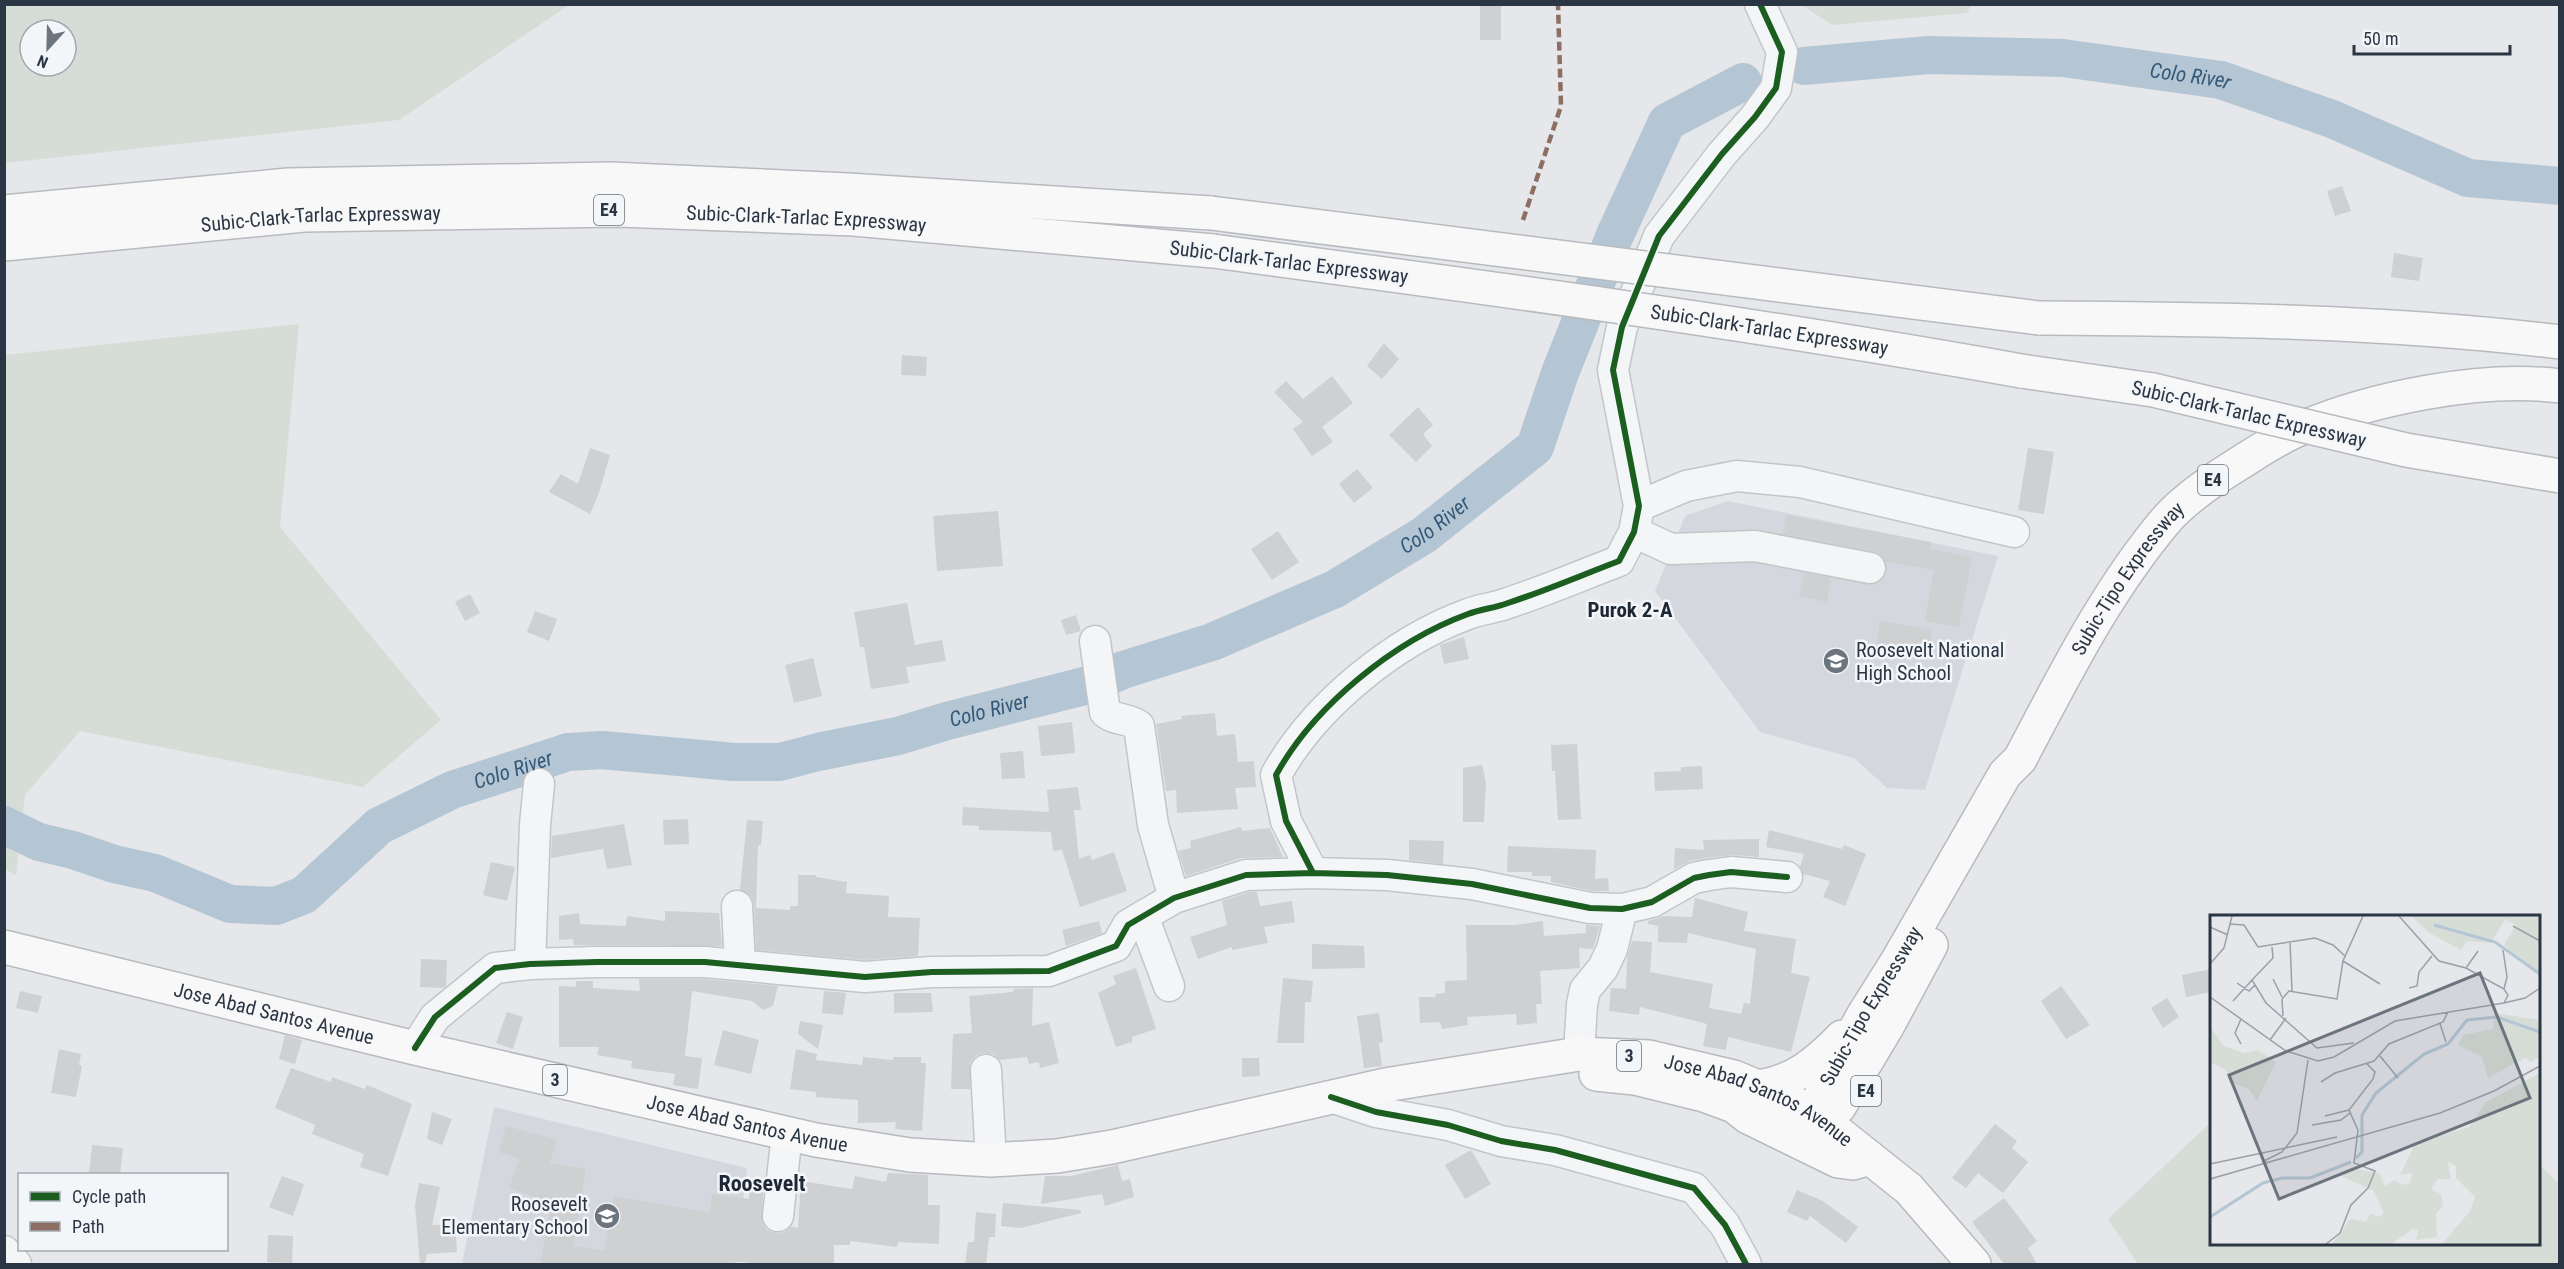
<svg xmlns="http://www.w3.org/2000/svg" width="2564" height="1269" font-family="'Roboto Condensed',sans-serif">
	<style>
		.built { fill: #d4d7dd }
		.green { fill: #d6ddd6; fill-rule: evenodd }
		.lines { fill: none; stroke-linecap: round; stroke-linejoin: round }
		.river { stroke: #b4c6d4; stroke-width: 38 }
		.building { fill: #ced0d2 }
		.minor-casing { stroke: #c3c5c8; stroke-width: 33 }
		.highway-casing { stroke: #b7babf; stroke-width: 36 }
		.minor { stroke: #f4f5f7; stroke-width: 30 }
		.highway { stroke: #f8f8f8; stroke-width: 33 }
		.highway-bridge-casing { stroke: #b7babf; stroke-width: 36; stroke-linecap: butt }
		.highway-bridge { stroke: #f8f8f8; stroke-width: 33 }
		.quiet { stroke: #8d6e63; stroke-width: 4.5; stroke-dasharray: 9 4.5; stroke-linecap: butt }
		.cycleway-casing { stroke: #f3f6f9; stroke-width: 10 }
		.cycleway { stroke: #1b5e20; stroke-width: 6 }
		.labels { text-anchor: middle; stroke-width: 5; stroke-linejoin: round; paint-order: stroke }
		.shield { fill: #f3f6f9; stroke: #67707a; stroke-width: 1.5 }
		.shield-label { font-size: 18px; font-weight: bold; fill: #2b3644 }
		.street-label { font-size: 20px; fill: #2b3644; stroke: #f3f6f9 }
		.poi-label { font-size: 20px; fill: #2b3644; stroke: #f3f6f9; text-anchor: start }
		.water-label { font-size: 21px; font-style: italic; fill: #355978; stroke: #f3f6f9 }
		.neighbourhood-label { font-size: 21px; font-weight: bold; fill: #1d2735; stroke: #f3f6f9 }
		.quarter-label { font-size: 22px; font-weight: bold; fill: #1d2735; stroke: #f3f6f9 }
		.inset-river { fill: none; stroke: #b4c6d4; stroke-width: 3 }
		.inset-road { fill: none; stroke: #9ba0a8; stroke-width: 1.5 }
		.view { fill: #6c747e; fill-opacity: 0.15; stroke: #6c747e; stroke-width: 3 }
		.inset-edge { fill: none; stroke: #2b3644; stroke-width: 3 }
	</style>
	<rect width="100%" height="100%" fill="#e5e7ea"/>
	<path class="built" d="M1728,501L1998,556L1925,790L1887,788L1854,758L1760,732L1655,591L1685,516Z
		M494,1107L747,1168L736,1264H462Z"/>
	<path class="green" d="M4,5L5,4L569,5L399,120L5,163ZM30,30H66V66H30Z
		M1802,5H1971L1967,13L1832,25Z
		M299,324L280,527L441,720L363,787L80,731L25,795L16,875L5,869V355Z
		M2211,1122L2212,1244H2538L2539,1164L2559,1184V1264H2138L2108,1219Z"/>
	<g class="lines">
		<g class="river">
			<path id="s1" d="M1804,66L1929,55L2063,58L2221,80L2332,119L2468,178L2560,186"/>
			<path id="s2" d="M4,825L39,842L73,850L114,864L155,873L230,904L276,906L304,895L379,826L452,790L568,752L602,750L734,762H780L818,752L898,736L947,721L1092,684L1123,670L1212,642L1335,589L1424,535L1535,447L1560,373L1615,235L1667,122L1743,82"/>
		</g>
	</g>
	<path class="building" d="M1480,4H1501V40H1480Z
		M2342,186L2351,211L2335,216L2327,191Z
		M2394,253L2423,258L2419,281L2391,277Z
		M1384,343L1399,359L1382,379L1367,366Z
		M902,355L927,357L926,376L901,375Z
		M1332,376L1353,403L1322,427L1333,442L1312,456L1293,429L1303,422L1274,392L1286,381L1303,399Z
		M1418,407L1433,425L1423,434L1432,446L1416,462L1389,435Z
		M590,448L610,455L599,493L590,514L549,492L561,474L578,484Z
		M2028,448L2054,452L2044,514L2018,510Z
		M1357,469L1373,488L1354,503L1339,484Z
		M998,511L1003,566L937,571L933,516Z
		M1786,515L1931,542L1930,549L1972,557L1959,627L1925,621L1934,570L1886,562L1881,555L1873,551L1783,534Z
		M1278,531L1299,562L1272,580L1251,549Z
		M1804,573L1831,578L1827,602L1799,596Z
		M470,594L480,613L465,621L455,602Z
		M907,603L915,645L942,640L946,661L906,667L909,683L871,689L864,647H860L854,612Z
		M535,611L557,619L549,641L527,632Z
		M1076,615L1081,631L1066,635L1061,620Z
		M1880,621L1932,630L1927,659L1876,650Z
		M1464,637L1469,659L1444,664L1440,645Z
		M813,658L822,696L794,703L785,665Z
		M1215,713L1217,736L1235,734L1238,762L1254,761L1256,787L1235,788L1238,809L1177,813L1176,790L1166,791L1156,724L1182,719L1181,716Z
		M1072,722L1075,753L1041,756L1038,726Z
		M1577,744L1581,819L1558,820L1555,771H1552L1551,745Z
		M1023,751L1025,778L1002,779L1000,753Z
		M1482,765L1486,782L1484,822H1463V768Z
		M1702,766L1703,789L1655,791L1654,772L1681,771V767Z
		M1078,787L1081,810H1074L1079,859L1090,855L1092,860L1114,852L1127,891L1080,907L1062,850L1053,851L1051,832L979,830V826L962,825L963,807L1049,812L1047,790Z
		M688,819L689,844L664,845L663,820Z
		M747,820L763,821L761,845H758L756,908L790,910V906H798V875H816V877L847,882L846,893L889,896L888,917L920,918L918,956L865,960L756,950L754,905L751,896L740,890Z
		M624,824L632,865L607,869L603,849L551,858L552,836Z
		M1241,827L1242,831L1270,828L1283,857L1241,858L1186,876L1178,851L1191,848L1190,841Z
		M1769,830L1842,849L1844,845L1866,854L1845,906L1823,897L1830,881L1803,874L1800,867L1804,854L1766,847Z
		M1759,839V857L1732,855L1707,858L1690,861L1674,869L1675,848L1704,850L1703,840Z
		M1409,840L1444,841L1443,864L1409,860Z
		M1508,846L1596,850L1595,879L1608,878L1609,891H1592L1551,882V876H1532V872H1507Z
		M491,862L515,867L507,901L483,895Z
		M1249,892H1257L1260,906L1292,901L1295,922L1264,927L1268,943L1232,950V947L1198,959L1190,937L1227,925L1222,901Z
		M1695,898L1748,912L1744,931L1796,939L1791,973L1810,977L1791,1052L1728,1037L1726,1050L1703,1046L1707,1024L1640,1007L1639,1015L1609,1011L1611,988L1626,989L1627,957L1632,941L1652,942L1650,972L1713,984L1709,1008L1741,1014L1744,1003L1750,1004L1756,949L1688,933L1687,943L1658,942V926L1648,924V921L1663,916L1692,917Z
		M665,911L719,913L722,946L574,945L573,939L559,940V916L579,913L580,924L626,926L627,916L665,921Z
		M1099,921L1102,933L1066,946L1062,930Z
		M1543,921L1544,936L1586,933V925L1600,926L1593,949L1579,948L1580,968L1540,971L1542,1004H1536L1537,1023L1517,1025L1516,1014L1467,1017L1468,1025L1442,1029L1440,1022L1420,1023L1419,997H1436L1435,994L1445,993V981L1467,980L1466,925H1515Z
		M1312,944L1364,946L1365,968L1312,969Z
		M421,959L447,960L446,986L443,988L420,987Z
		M1136,968L1156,1029L1132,1037V1042L1116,1047L1098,993L1116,984L1113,976Z
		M2211,969V992L2186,997L2182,975Z
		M1283,978L1313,981L1311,1002H1305L1304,1043H1277Z
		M639,979H704L778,986L773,1006L763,1010L752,1001L692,991L685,1056L702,1058L698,1089L673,1085L675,1074L631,1068L632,1061L597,1055L599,1047H559V986L576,987V981H593V988L640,991Z
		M2061,986L2090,1025L2066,1039L2041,1001Z
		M1033,988L1032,1026L1049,1022L1059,1063L1040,1068L1039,1062L1029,1064L1027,1057L1000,1060L993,1054L984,1053L976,1056L970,1063V1089H951L953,1034L972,1033L969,996L1013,992L1014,989Z
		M20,991L42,996L38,1013L16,1008Z
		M824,991L846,993L843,1015L822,1013Z
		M894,993H931L933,1012L894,1013Z
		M2167,998L2179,1017L2163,1028L2151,1008Z
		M507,1012L523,1017L513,1049L496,1043Z
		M1379,1013L1383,1042L1379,1043L1382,1066L1364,1068L1357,1016Z
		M800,1021L823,1025L818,1049L798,1034Z
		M723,1030L759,1040L751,1074L714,1065Z
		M285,1035L302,1040L295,1064L279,1059Z
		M59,1049L81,1054L79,1065L82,1066L76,1097L51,1093Z
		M796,1049L817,1054L816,1060L862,1065L863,1057L893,1060V1057H921V1063H926L922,1131L895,1129L896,1122L858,1123V1100L816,1097V1092L790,1089Z
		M1242,1058H1259L1260,1076L1242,1077Z
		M291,1068L331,1082L332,1077L365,1089L367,1085L412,1104L388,1176L360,1167L364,1154L312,1134L315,1125L275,1108Z
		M432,1112L452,1119L442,1145L427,1139Z
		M1995,1124L2017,1141L2012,1148L2028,1162L2003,1193L1978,1173L1966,1188L1952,1178Z
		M506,1126L557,1140L550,1163L586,1169L573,1246L605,1250L614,1196L710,1213L712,1194L749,1199V1192H763L762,1222L767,1230L777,1233L784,1232L791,1227L798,1228L801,1181L852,1189L855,1176L886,1182L888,1173L928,1175V1205H940L939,1244L898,1242L897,1247L850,1241V1245H834V1264H763L730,1261L729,1264H540L552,1203L509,1188L520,1159L499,1152Z
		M92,1145L123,1148L120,1174H89Z
		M1471,1150L1491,1184L1465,1199L1445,1165Z
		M1118,1165L1122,1181L1130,1179L1134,1197L1105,1206L1102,1194L1041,1204L1045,1176H1071Z
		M282,1176L304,1184L293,1216L269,1207Z
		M419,1183L440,1187L432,1225L455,1224L457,1252L427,1254L425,1264H420L415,1205Z
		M1797,1190L1823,1201L1858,1227L1846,1243L1810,1216L1807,1221L1787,1212Z
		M2004,1198L2037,1241L2028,1248L2037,1264H2004L1972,1222Z
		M1003,1203L1081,1210V1213L1021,1228L1001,1226Z
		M976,1212L996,1214L995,1237H989L986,1264H965L968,1242H974Z
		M268,1235L293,1236L292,1263L267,1262Z"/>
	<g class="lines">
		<g class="minor-casing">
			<path id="minor" d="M1639,506L1686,486L1737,476L1800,482L2014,532
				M1634,532L1671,549L1755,546L1870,568
				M1095,641L1105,712C1115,721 1130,718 1139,726L1153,825L1174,898
				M1313,873L1286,821L1276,775C1314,706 1394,641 1468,614C1481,609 1495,608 1508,603C1545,591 1582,575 1619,561L1634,532L1639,506L1613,370L1622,327L1659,236L1722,154L1755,117L1776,88L1782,52L1760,4
				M737,906L740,965
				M1143,916L1169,986
				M530,964L535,825L539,784
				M415,1048L435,1017L495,968L530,964L597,962H705L865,977L932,972L1049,971L1116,946L1128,925L1174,898L1246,875L1313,873L1387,875L1472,884L1590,908L1622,909L1652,902L1694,878L1709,875L1731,872L1787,877
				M1579,1054L1582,1004L1585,990L1603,968L1612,949L1622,909
				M986,1070L991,1160
				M1331,1097L1376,1112L1448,1125L1501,1141L1555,1150L1694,1188L1725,1225L1746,1264
				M778,1216L787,1133
				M4,1251L16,1264"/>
		</g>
		<g class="highway-casing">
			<g id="highway">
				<path d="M4,212L288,185L611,179L848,190L1211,213"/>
				<path id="s3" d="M4,244L304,215L619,210L854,219L1213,251"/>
				<path d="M2039,318C2213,319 2387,321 2560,342"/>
				<path d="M2021,371L2153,390"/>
				<path id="s4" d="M4,947L415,1048L816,1140L910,1155L991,1160L1057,1156L1112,1147L1385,1085L1579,1054L1649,1057L1734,1077L1789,1100L1821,1119L1909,1189L1974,1264"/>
				<path d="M1596,1074L1635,1078L1704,1095L1734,1106L1748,1117L1838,1161L1853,1163L1870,1158"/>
				<path d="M1758,1087C1794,1082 1818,1062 1842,1037"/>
				<path d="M1734,1106L1763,1109L1781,1119L1799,1122L1821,1119L1839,1107L1888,1025L1931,945"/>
				<path id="s5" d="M1821,1119V1095L1828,1079L1864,1014L1898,960L2005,774L2020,759C2064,676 2106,591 2167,519C2186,498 2211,481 2235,466C2256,453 2279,437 2302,428C2373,398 2482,376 2560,386"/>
			</g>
		</g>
		<use href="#minor" class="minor"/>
		<use href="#highway" class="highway"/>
		<g class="highway-bridge-casing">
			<g id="highway-bridge">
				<path d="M1211,213L2039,318"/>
				<path id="s6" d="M1213,251C1483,287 1753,323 2021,371"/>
				<path d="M2153,390L2406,450L2560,476"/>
			</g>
		</g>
		<use href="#highway-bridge" class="highway-bridge"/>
		<path class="quiet" d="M1523,220L1561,106L1558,4"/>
		<g class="cycleway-casing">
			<path id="cycleway" d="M1313,873L1286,821L1276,775C1314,706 1394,641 1468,614C1481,609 1495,608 1508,603C1545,591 1582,575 1619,561L1634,532L1639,506L1613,370L1622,327L1659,236L1722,154L1755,117L1776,88L1782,52L1760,4
				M415,1048L435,1017L495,968L530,964L597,962H705L865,977L932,972L1049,971L1116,946L1128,925L1174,898L1246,875L1313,873L1387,875L1472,884L1590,908L1622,909L1652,902L1694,878L1709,875L1731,872L1787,877
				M1331,1097L1376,1112L1448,1125L1501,1141L1555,1150L1694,1188L1725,1225L1746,1264"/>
		</g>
		<use href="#cycleway" class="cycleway"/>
	</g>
	<defs>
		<g id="school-disc" transform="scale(1.35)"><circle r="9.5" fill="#6c747e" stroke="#f3f6f9"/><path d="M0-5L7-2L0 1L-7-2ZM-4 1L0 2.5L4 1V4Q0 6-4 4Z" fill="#fff"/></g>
	</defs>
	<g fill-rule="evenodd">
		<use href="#school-disc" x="1836" y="661"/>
		<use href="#school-disc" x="607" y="1216"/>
	</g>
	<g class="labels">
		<g class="shield">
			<rect x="594" y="195" width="30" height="30" rx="4.5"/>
			<rect x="2198" y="465" width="30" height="30" rx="4.5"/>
			<rect x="1617" y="1041" width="24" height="30" rx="4.5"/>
			<rect x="543" y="1065" width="24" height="30" rx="4.5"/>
			<rect x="1851" y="1076" width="30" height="30" rx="4.5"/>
		</g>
		<g class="shield-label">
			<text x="609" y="216">E4</text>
			<text x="2213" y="486">E4</text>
			<text x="1629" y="1062">3</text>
			<text x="555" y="1086">3</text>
			<text x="1866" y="1097">E4</text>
		</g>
		<g class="street-label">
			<text dy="7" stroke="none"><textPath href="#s3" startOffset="318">Subic-Clark-Tarlac Expressway</textPath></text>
			<text dy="7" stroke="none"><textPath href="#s3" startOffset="804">Subic-Clark-Tarlac Expressway</textPath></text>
			<text transform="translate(1289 262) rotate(7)" y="7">Subic-Clark-Tarlac Expressway</text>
			<text dy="7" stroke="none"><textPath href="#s6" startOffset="562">Subic-Clark-Tarlac Expressway</textPath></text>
			<text transform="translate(2249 414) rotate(13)" y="7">Subic-Clark-Tarlac Expressway</text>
			<text dy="7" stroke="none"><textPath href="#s5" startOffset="626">Subic-Tipo Expressway</textPath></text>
			<text dy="7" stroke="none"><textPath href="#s5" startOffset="126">Subic-Tipo Expressway</textPath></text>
			<text dy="7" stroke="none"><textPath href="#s4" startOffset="278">Jose Abad Santos Avenue</textPath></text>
			<text dy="7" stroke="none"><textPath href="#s4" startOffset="1798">Jose Abad Santos Avenue</textPath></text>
			<text dy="7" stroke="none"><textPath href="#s4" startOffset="764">Jose Abad Santos Avenue</textPath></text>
		</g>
		<g class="poi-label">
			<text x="1856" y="657">Roosevelt National<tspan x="1856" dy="23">High School</tspan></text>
			<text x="588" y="1211" text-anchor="end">Roosevelt<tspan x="588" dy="23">Elementary School</tspan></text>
		</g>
		<g class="water-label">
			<text dy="7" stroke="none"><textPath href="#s1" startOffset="388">Colo River</textPath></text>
			<text dy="7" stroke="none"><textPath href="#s2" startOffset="1536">Colo River</textPath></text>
			<text dy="7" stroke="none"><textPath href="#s2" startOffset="1050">Colo River</textPath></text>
			<text dy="7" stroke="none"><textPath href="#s2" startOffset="564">Colo River</textPath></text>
		</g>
		<g class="neighbourhood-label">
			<text x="1630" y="617">Purok 2-A</text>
		</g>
		<g class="quarter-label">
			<text x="762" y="1191">Roosevelt</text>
		</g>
	</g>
	<g transform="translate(2210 915)">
		<rect width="330" height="330" fill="#e5e7ea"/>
		<path d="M202,1H330V62L294,30L306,10L295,4L281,28L257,26L251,35L218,17ZM284,98L330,105V141L321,147L315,143L278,163L272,142L248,130L253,120L283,114ZM0,112L14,131L34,138L48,135L66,147L47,186L39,174L19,167L16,155L0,147ZM330,158V329H232L260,296L265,282L246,263V251L238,247L241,264H228L221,274L231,279L233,290L226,299L227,322L206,325L208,315L203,314L181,329H122L140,304L156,307L160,299L169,302L174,298L164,276L127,259L140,253L169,258L175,271L184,265L194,270L200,268L202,258L190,260L205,229L259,212L276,187Z" fill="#d6ddd6"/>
		<path class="inset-river" d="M224,10L285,27L330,59M146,243L152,237V200L166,178L214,139L238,129L257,105L287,102L330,117M0,302L53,268L72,263H100L141,247"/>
		<path class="inset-road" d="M189,1L229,46L256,53L294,74L298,80L294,88M20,9L34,10L48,32L105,23L123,30L135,41M303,11L330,26M0,12L18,20M80,27L82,76M62,32L63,43L42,65L56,88L107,133L144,128M293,35L297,62L294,74M133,46L170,69M0,49L14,33L22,1M256,53L268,36M63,64L72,82M27,68L39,76L45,70M199,73L207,71L209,57L222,41M0,82L76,136L108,146L124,142L185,106L294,88L315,83L330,73M23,86L42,65M73,101L72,84L79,76L127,84L133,46L153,1M230,109L236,127M60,125L76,103M31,129L25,118L31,104M170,141L188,163M111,167L125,158L164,146L179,129L233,107L238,97M115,201L139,195M102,210L131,205L140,198M52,247L72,237L87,218L98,145M0,249L127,222M0,264L230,198L284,176L330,151M116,329L130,318L141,290L158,273L165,256L144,248L148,215L139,195L163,164L165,157L157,149"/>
		<path class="view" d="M270,58L320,183L69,284L19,160Z"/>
		<rect width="330" height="330" class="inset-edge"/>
	</g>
	<rect width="2564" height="1269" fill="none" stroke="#2b3644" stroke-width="12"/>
	<rect x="18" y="1173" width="210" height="78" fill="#f3f6f9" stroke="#a3a9b1" stroke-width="1.5"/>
	<rect x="30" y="1192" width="30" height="9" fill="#1b5e20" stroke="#a3a9b1" stroke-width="1.5"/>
	<text x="72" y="1203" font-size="18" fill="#2b3644">Cycle path</text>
	<rect x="30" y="1222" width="30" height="9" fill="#8d6e63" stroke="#a3a9b1" stroke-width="1.5"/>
	<text x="72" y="1233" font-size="18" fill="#2b3644">Path</text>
	<g transform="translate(48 48) rotate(202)"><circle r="28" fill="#f3f6f9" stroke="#a3a9b1" stroke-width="1.5"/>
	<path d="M0-4.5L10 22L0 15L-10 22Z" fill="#6c747e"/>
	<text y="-9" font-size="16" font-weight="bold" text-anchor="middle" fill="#2b3644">N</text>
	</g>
	<path d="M2354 45v9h156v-9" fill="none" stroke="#2b3644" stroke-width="3"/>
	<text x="2363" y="45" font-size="18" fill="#2b3644" stroke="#f3f6f9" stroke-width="4.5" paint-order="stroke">50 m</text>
</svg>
